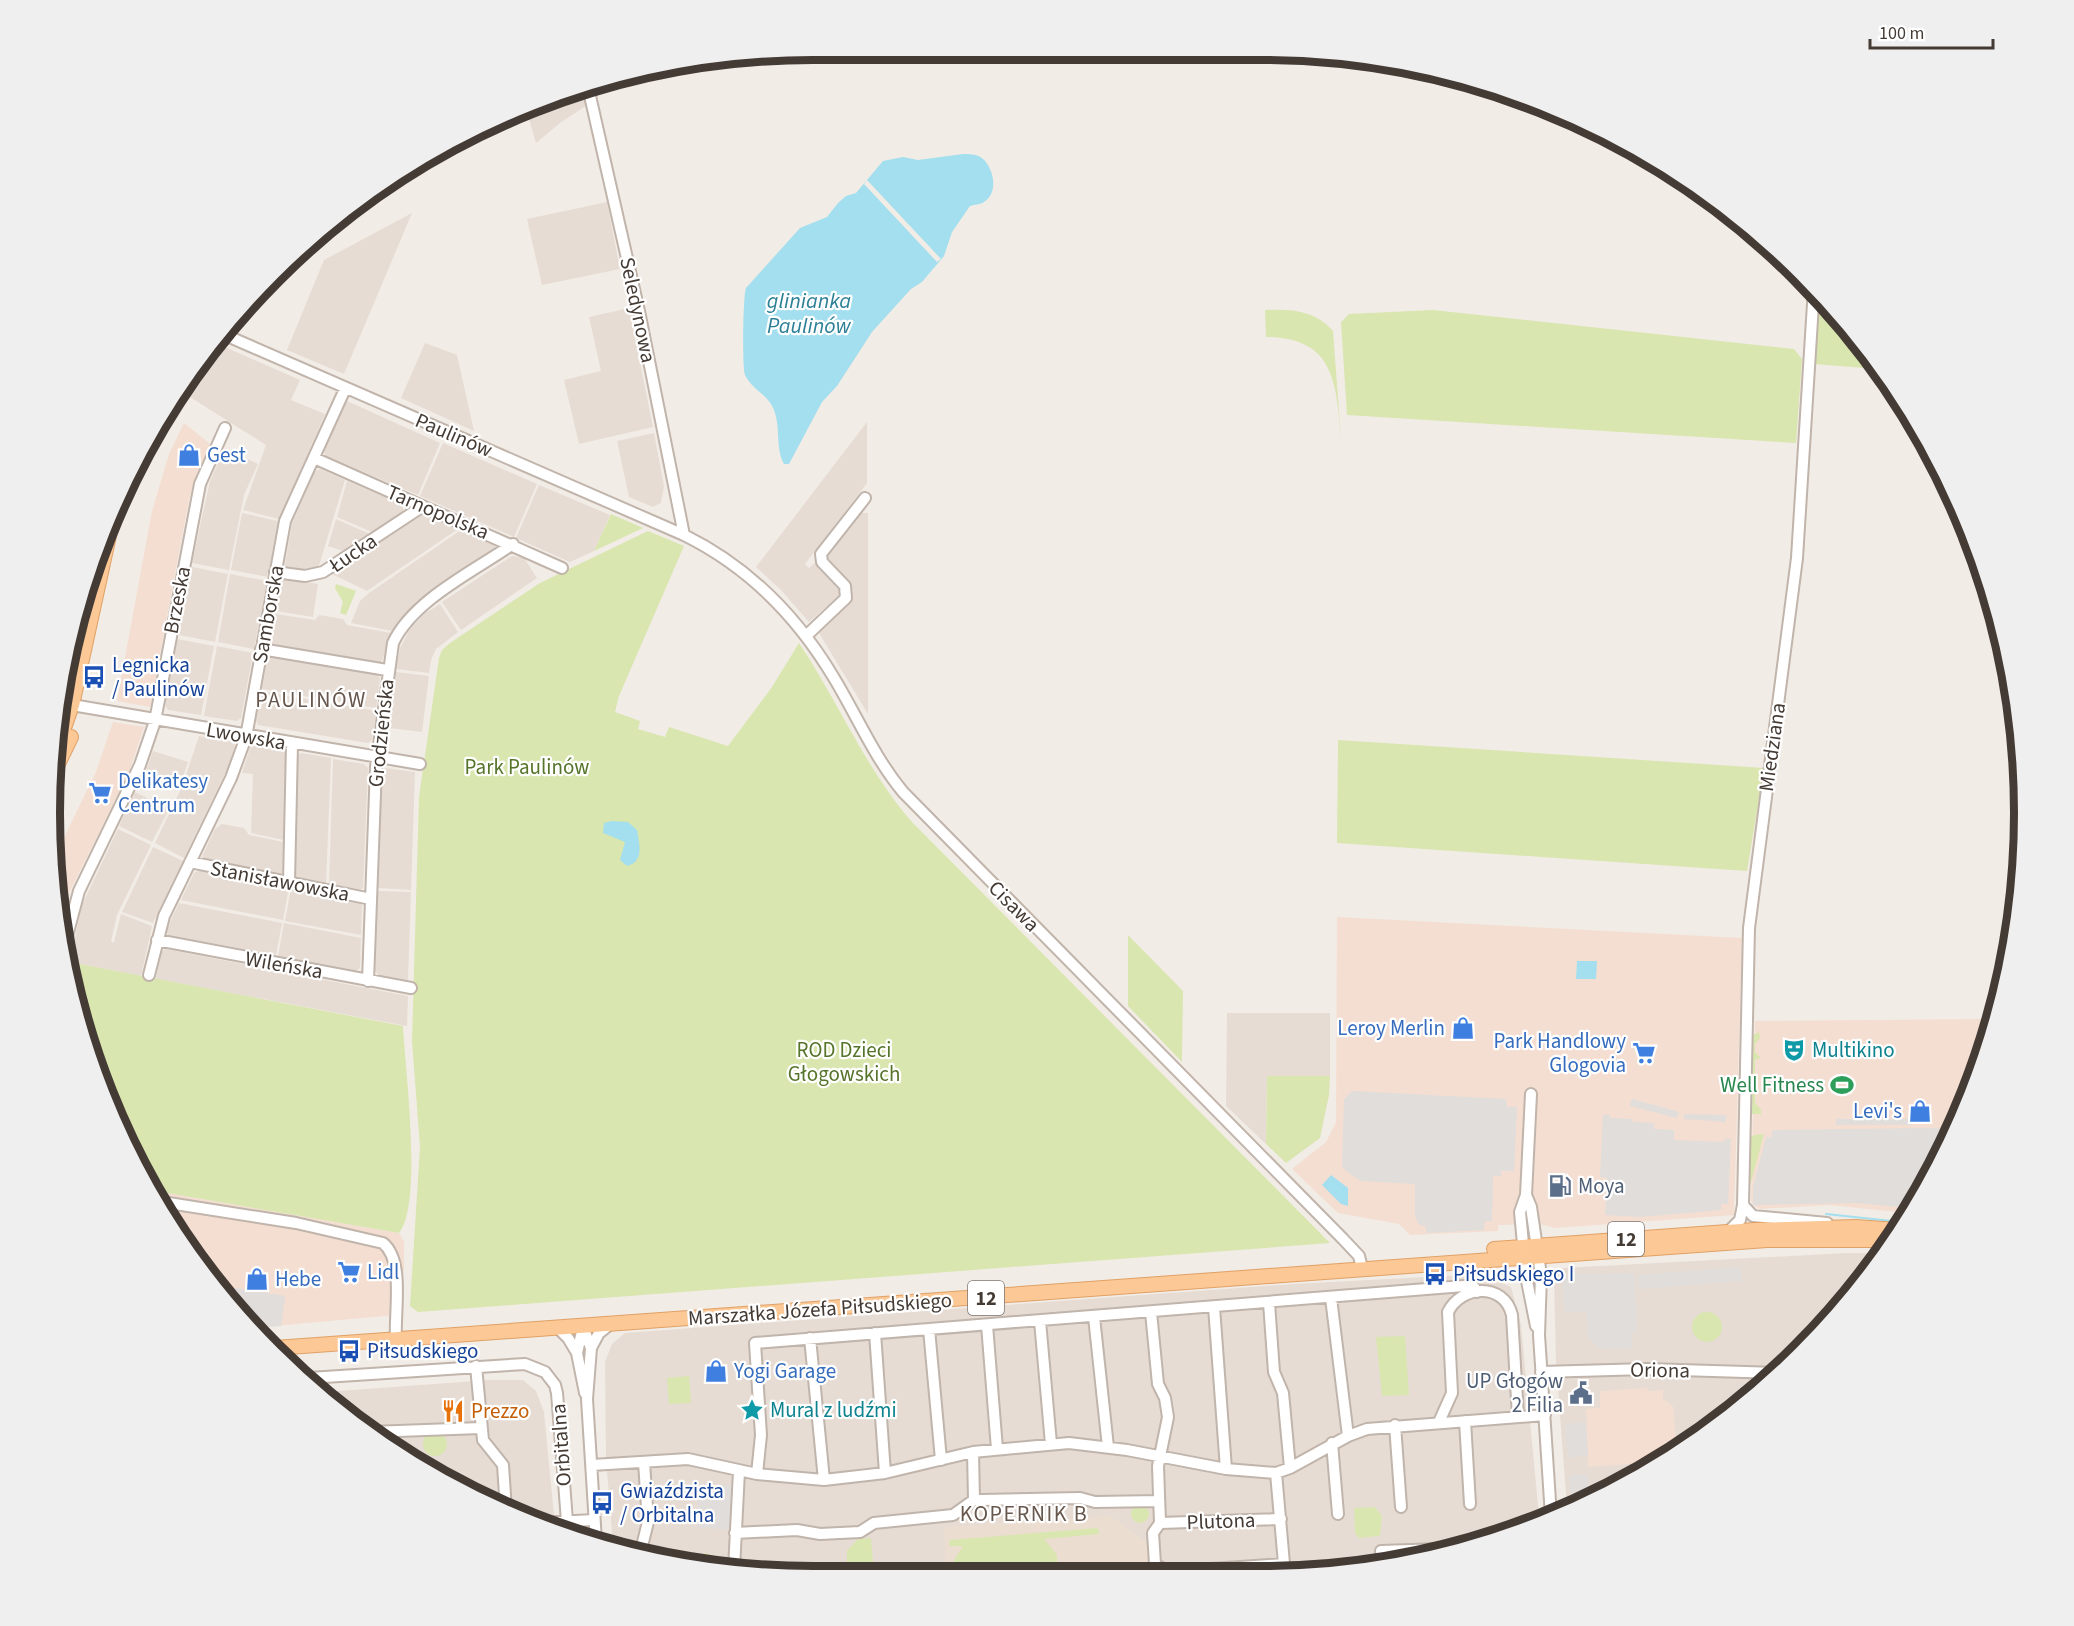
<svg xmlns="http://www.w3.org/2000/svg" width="2074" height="1626" font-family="'Source Sans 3',sans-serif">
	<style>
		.residential { fill: #e6dcd4 }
		.commercial { fill: #f4ded1 }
		.education { fill: #ebddd0 }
		.green { fill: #d9e6af }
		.parking { fill: #e0dddb }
		.water { fill: #a3dfee }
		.pier { fill: #f2ece6 }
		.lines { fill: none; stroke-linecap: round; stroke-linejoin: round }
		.stream { stroke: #a3dfee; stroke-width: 2 }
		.minor-casing { stroke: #c0b4ab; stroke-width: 14 }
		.major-casing { stroke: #e0a166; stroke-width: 16 }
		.minor { stroke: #fff; stroke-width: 10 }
		.major { stroke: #fbc896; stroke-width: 14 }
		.labels { text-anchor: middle; stroke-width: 4.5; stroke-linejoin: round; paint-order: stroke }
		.shield { fill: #fff; stroke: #7d7672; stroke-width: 1.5 }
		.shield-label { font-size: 20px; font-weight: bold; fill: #453b35 }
		.street-label { font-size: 21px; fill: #453b35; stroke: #fff }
		.shop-label { font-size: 21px; fill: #366cbe; stroke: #fff; text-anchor: start }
		.transit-label { font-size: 21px; fill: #164399; stroke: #fff; text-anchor: start }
		.park-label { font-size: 21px; fill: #56742a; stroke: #fff }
		.culture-label { font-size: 21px; fill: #0d838f; stroke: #fff; text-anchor: start }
		.leisure-label { font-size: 21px; fill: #27864d; stroke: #fff; text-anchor: end }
		.service-label { font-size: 21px; fill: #4e5e75; stroke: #fff; text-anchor: start }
		.food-label { font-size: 21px; fill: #c56008; stroke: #fff; text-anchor: start }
		.water-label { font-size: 22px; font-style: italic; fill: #2d8096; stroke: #fff }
		.neighbourhood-label { font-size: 22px; letter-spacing: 1.5px; fill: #67574d; stroke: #fff }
		.rim { fill: none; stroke: #453b35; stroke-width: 8 }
	</style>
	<rect width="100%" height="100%" fill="#f2ece6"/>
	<path class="residential" d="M582,89L587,105L560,123L536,143L527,112Z
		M607,202L620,269L542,285L527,219Z
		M412,213L344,374L287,350L324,260Z
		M629,308L653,427L579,444L564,380L601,371L589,317Z
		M425,343L457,355L474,431L401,398Z
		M218,344L300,380L291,400L325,414L279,519L243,510L266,445L182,392Z
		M347,401L440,443L418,495L326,456L324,451Z
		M867,422V483L805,564L809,568L816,562L842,593L809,622L781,590L756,567Z
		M654,433L664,486L661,503L653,507L629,497L617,441Z
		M443,443L537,484L514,537L420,496Z
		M225,448L258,464L244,495L229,570L192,563L210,481Z
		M320,469L345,480L318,569L301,571L288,569L285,565L292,524L315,471Z
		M347,481L403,505V514L374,533L337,517Z
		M539,485L610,515L594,551L570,562L516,538Z
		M242,513L278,521L268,577L231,570Z
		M856,513H868V714L819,633V628L851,598L852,589L827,560V551Z
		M418,515H425L458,529L367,591L332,574Z
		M336,519L372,535L346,552L328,546Z
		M461,530L495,545V549L417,601L392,631L351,623L360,601L369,593Z
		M512,556L524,558L537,578L461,630L442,602Z
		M192,567L228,574L215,642L179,635Z
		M230,574L267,581L254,649L218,642Z
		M286,579L318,584L313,617L276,611L281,582Z
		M440,604L458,632L436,649L431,660L429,673L396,669L400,648L410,629L424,614Z
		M276,614L315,620L319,615L343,619L347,625L391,633L382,661L377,664L273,647L270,643Z
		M177,639L214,646L201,715L168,710L165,705Z
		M217,646L253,653L241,718L237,721L204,716Z
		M272,657L376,674L380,678L376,708L262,689L267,660Z
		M396,672L429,676L422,732L389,728Z
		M261,691L376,711L372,740L368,743L258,725L256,720Z
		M199,736L233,742L235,746L228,767L184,858L155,843L182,787Z
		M255,745L284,750L288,755L284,840L251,833L253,774L242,773L250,748Z
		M153,751L188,762L180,786L146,772Z
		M301,753L331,758L326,884L296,879L293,874L297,756Z
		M333,759L364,764L368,768L363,888L359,891L329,885Z
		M386,768L415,772L411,890L378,888L382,771Z
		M135,792L169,809L152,842L119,826Z
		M222,824L244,828L249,835L284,842L283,872L279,875L204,861L202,857L215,829Z
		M118,829L151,845L117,915L111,942H114L121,914L152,926L141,976L70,962L82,905Z
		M153,847L183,861L153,923L122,912Z
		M199,870L289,887L283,920L181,900L194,873Z
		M291,888L359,901L362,905L361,935L285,921Z
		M378,891L411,892L408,980L378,975L375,970Z
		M179,903L282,923L276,955L168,935L166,931Z
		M284,923L361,938L360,968L356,971L278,956Z
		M165,949L408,996L407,1026L156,979L161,952Z
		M1227,1013H1330V1076L1267,1077L1266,1144L1226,1106Z
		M1847,1253H1882L1867,1278L1765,1387L1643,1474L1567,1508L1556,1361L1554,1280L1562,1268Z
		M1482,1274L1511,1287L1521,1325L1539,1516V1521L1506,1536L1311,1575L813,1576L664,1562L613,1546L606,1457L605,1362L612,1344L625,1333L1294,1284Z
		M489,1380H523L536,1391L544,1412L555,1526L580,1525L582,1537L521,1519L389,1448L325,1392Z"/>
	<path class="commercial" d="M184,423L210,444L197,473L189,499L150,707L117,701L152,511L169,454Z
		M113,722L144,727L129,772L67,897L63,915L55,856L96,772Z
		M1337,917L1742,938L1734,1215L1556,1228L1538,1224L1498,1225V1231L1410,1235L1399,1224L1338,1213L1292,1169L1326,1142L1336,1122Z
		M1995,1019L1946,1150L1907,1213L1829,1205L1760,1209L1753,1205L1751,1200L1755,1021Z
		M150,1190L399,1233L404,1242V1268L396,1315L252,1328L239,1317Z
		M1646,1388L1649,1391L1663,1390V1399L1673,1406L1677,1450L1660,1462L1588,1467L1586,1409L1600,1408V1391Z"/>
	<path class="education" d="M1110,1516L1151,1545L1152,1575L946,1576L944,1527Z"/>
	<path class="green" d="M1818,293L1835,310L1877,369L1814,364Z
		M1265,310C1291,309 1315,310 1333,331L1341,438C1336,381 1334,338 1266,337Z
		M1433,310L1794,349L1802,359L1796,443L1347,415L1341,322L1349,314Z
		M611,514L643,528L594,551Z
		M648,531L684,546L619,696L615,712L640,721L638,729L665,737L669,727L728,746L772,687L799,643C839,703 864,766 911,821L1330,1243L418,1312L410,1306L420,1147L412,1041L419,797L439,658L442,650L450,643L540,583Z
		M336,584L356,591L346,615L340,613L343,602L335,588Z
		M1338,740L1764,768L1747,871L1337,843Z
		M1128,935L1183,991L1182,1062L1128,1006Z
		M69,962L403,1026C405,1068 423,1204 399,1233L150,1190L76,1011Z
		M1759,1032L1760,1038L1755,1044V1052L1761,1058L1755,1060V1076L1760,1077L1755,1082V1103L1761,1110V1114H1752L1753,1035Z
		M1267,1076H1330L1329,1095L1320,1138L1286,1163L1266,1144Z
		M1764,1134L1748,1193L1749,1139L1754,1135Z
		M1692 1327a15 15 0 1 1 30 0a15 15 0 1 1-30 0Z
		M1405,1336L1409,1395L1382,1396L1376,1337Z
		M689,1376L691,1403L669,1404L667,1378Z
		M423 1444a12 12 0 1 1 24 0a12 12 0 1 1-24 0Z
		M1131 1514a9 9 0 1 1 18 0a9 9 0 1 1-18 0Z
		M1375,1507L1382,1516L1380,1536L1359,1538L1355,1533L1354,1508Z
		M1098,1528L1099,1534L1044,1539L1057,1555V1576H954V1560L963,1546H950L949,1540Z
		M871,1538L874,1576H847V1551L858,1539Z
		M704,1553L720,1557L721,1567L703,1566Z"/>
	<path class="parking" d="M1352,1091L1506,1099L1507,1107H1517L1514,1171H1501V1176H1493L1492,1221H1485L1484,1230L1426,1233V1227L1419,1224L1415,1217V1184L1361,1181L1347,1172L1342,1166L1344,1099Z
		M1632,1099L1679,1112L1677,1118L1630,1106Z
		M1684,1114L1726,1115V1122L1684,1119Z
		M1603,1115H1610V1118L1632,1119L1633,1122L1654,1123V1129L1674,1130V1140L1724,1142L1725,1139H1731L1728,1204H1721V1210L1640,1217L1605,1215L1607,1178L1600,1177Z
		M1836,1119H1912V1125H1836Z
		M1926,1128L1954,1129L1946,1150L1910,1208L1857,1203L1753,1205V1187L1766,1137H1771L1773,1130Z
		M1741,1267L1742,1281L1639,1289L1638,1275Z
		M1634,1273L1637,1327L1632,1336V1348L1602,1349L1589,1340L1586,1311L1565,1313L1563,1279L1571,1274Z
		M217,1285L285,1296L281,1326L252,1328L239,1317Z
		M1586,1422L1588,1456L1568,1457L1565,1424Z
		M1587,1474L1589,1499L1572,1504L1569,1476Z
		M698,1484L732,1486L730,1529L697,1528Z"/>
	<path class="water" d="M963,154C969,154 977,154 982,158C994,168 999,193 984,202C980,205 975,204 970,206L952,232L944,256L922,282L911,289L872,332L837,386L822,402L789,464H784C775,447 781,428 774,410C768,394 752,390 745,375C742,368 743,295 746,288L800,228L827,217L838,203L846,196L856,193L883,161L903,157L918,160Z
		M612,821L628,822L637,830C639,843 645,862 627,866L620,860L625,842L603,833L604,823Z
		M1577,961H1597L1596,979H1576Z
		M1331,1175L1348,1188V1206L1341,1204L1322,1185Z"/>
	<path class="pier" d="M867,180L941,259L937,262L864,184Z"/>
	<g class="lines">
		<path class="stream" d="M1826,1214L1901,1222"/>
		<g class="minor-casing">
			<path id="minor" d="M588,87L639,311L684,535
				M225,335L684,535C749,567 797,616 834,678C857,716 874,757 903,792L1343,1239L1359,1256L1362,1268
				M314,458L562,568
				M275,572L305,576L323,572L423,506
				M807,635L846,598L845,586L822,562L821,554L865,498
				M261,649L387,670
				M72,705L420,764
				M190,862L371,899
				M289,883L292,744
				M66,940L79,891L140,765L155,721L200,484L225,428
				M157,940L411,988
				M149,975L164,916L231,778L246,737L285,521L345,389
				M368,981L376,767L393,643C413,600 474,571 513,544
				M1531,1094L1526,1195L1520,1212L1526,1276L1536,1326
				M1526,1195L1531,1207L1541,1275L1539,1335L1551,1516
				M156,1201L296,1223L383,1243C405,1261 394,1313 396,1340
				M1743,1205L1753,1216L1827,1223
				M1729,1231L1740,1220L1743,1205L1749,928L1797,558L1814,288
				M1331,1298L1348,1436
				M1269,1303L1274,1372L1283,1393L1290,1468
				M1214,1307L1226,1469
				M1151,1312L1158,1384L1165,1398L1168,1417L1158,1466L1160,1523L1153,1533L1155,1564L1168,1572L1284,1564
				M1094,1317L1108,1447
				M1040,1321L1051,1444
				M987,1325L997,1449
				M583,1327L591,1348L587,1399L596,1541
				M583,1327L577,1353L585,1393
				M558,1328L568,1338L577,1353
				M929,1329L941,1460
				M875,1333L885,1473
				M810,1338L824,1480
				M591,1348L599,1333L609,1325
				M476,1366L483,1440L503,1465L506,1510
				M1541,1372L1647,1369L1778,1373
				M309,1378L525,1364L545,1372L555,1385L557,1393L567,1521
				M1465,1421L1470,1504
				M1439,1422L1452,1393L1448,1312C1461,1285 1504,1282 1512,1315L1518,1417
				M1395,1425L1401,1507
				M370,1432L481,1428
				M1332,1443L1338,1514
				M973,1452L974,1500
				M592,1465L688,1459L757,1474L824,1480L885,1473L973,1452L1069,1443L1127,1450L1226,1469L1276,1473L1290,1468L1348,1436L1367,1429L1545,1415
				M1276,1473L1285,1575
				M757,1474L761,1435L755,1343L1464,1286L1474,1287L1477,1292
				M536,1523L594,1520
				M1160,1523L1281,1519
				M735,1533L797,1530L820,1534L860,1532L874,1523L953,1515L974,1500H981L1080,1498L1095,1502L1158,1501
				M1381,1551L1441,1549
				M640,1554L648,1522L644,1462
				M734,1569L739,1471"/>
		</g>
		<g class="major-casing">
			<path id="major" d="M58,745L72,705L110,531
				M55,770L71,737
				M1494,1249L1755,1230L1856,1227L1897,1230
				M275,1348L1767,1240H1890"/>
		</g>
		<use href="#minor" class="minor"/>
		<use href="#major" class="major"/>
	</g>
	<defs>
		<g id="shop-bare" transform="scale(1.8)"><path d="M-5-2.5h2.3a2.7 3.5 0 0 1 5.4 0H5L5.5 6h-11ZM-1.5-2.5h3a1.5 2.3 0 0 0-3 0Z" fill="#3f7fe0" stroke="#fff" stroke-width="2.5" paint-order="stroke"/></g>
		<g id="bus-bare" transform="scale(1.8)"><path d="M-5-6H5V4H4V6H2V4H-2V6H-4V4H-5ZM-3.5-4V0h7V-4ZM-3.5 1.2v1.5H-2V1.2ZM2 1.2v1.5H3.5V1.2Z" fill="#1a4fb4" stroke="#fff" stroke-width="2.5" paint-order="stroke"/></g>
		<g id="supermarket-bare" transform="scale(1.8)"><path d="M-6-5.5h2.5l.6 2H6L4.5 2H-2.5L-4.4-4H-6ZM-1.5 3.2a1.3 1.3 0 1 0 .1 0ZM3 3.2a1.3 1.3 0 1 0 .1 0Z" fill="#3f7fe0" stroke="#fff" stroke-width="2.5" paint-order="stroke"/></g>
		<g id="theatre-bare" transform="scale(1.8)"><path d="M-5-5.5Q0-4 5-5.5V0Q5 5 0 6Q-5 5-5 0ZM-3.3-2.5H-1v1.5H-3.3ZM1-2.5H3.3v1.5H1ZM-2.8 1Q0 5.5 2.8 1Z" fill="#0f9aa8" stroke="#fff" stroke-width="2.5" paint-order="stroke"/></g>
		<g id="stadium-bare" transform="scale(1.8)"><path d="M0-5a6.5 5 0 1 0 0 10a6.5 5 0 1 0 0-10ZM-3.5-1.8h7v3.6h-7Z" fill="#2e9e5b" stroke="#fff" stroke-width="2.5" paint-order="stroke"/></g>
		<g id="fuel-bare" transform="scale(1.8)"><path d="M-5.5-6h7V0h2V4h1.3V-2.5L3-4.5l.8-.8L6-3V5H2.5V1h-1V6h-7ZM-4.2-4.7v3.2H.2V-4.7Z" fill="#5c6f8a" stroke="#fff" stroke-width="2.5" paint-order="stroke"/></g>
		<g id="civic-bare" transform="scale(1.8)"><path d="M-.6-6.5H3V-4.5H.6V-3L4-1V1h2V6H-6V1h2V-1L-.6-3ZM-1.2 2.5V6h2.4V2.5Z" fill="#5c6f8a" stroke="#fff" stroke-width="2.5" paint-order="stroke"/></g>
		<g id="sight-bare" transform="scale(1.8)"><path d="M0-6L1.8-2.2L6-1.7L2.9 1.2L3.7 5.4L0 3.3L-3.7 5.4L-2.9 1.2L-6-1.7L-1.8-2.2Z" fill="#0f9aa8" stroke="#fff" stroke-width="2.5" paint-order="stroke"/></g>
		<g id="restaurant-bare" transform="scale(1.8)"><path d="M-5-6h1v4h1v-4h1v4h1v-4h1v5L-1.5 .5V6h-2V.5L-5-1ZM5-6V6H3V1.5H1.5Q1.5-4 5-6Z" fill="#e8710a" stroke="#fff" stroke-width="2.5" paint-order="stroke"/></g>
	</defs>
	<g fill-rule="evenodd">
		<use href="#shop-bare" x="189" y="455"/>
		<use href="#bus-bare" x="94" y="677"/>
		<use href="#supermarket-bare" x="100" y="793"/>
		<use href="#shop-bare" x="1463" y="1028"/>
		<use href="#theatre-bare" x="1794" y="1050"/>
		<use href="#supermarket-bare" x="1644" y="1053"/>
		<use href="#stadium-bare" x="1842" y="1085"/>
		<use href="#shop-bare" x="1920" y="1111"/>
		<use href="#fuel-bare" x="1560" y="1186"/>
		<use href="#supermarket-bare" x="349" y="1272"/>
		<use href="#bus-bare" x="1435" y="1274"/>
		<use href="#shop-bare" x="257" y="1279"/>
		<use href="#bus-bare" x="349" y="1351"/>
		<use href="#shop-bare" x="716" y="1371"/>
		<use href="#civic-bare" x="1581" y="1393"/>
		<use href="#sight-bare" x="752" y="1410"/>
		<use href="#restaurant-bare" x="453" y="1411"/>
		<use href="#bus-bare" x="602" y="1503"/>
	</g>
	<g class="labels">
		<g class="shield">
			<rect x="1608" y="1222" width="36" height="34" rx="4.5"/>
			<rect x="968" y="1281" width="36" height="34" rx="4.5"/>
		</g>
		<g class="shield-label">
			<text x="1626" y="1246">12</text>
			<text x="986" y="1305">12</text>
		</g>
		<g class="street-label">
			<text transform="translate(638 310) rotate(78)" y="7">Seledynowa</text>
			<text transform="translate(454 435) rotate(23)" y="7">Paulinów</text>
			<text transform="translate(438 512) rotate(23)" y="7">Tarnopolska</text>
			<text transform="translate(353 553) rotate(-34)" y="7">Łucka</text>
			<text transform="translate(177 600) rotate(-79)" y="7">Brzeska</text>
			<text transform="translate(268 614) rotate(-80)" y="7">Samborska</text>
			<text transform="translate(381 733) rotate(-84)" y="7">Grodzieńska</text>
			<text transform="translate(246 736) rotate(10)" y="7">Lwowska</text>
			<text transform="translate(1772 747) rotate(-82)" y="7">Miedziana</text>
			<text transform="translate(280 881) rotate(11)" y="7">Stanisławowska</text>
			<text transform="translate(1014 906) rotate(45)" y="7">Cisawa</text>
			<text transform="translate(284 965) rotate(10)" y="7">Wileńska</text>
			<text transform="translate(820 1309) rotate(-4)" y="7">Marszałka Józefa Piłsudskiego</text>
			<text transform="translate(1660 1370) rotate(1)" y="7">Oriona</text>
			<text transform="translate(561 1445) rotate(-94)" y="7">Orbitalna</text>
			<text transform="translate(1221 1521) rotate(-2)" y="7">Plutona</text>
		</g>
		<g class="shop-label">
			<text x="207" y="462">Gest</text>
			<text x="118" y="788">Delikatesy<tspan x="118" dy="24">Centrum</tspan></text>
			<text x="1445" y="1035" text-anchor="end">Leroy Merlin</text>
			<text x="1626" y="1048" text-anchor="end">Park Handlowy<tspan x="1626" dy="24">Glogovia</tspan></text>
			<text x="1902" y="1118" text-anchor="end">Levi's</text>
			<text x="367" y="1279">Lidl</text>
			<text x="275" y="1286">Hebe</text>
			<text x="734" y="1378">Yogi Garage</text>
		</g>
		<g class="transit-label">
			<text x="112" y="672">Legnicka<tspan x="112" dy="24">/ Paulinów</tspan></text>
			<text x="1453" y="1281">Piłsudskiego I</text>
			<text x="367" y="1358">Piłsudskiego</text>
			<text x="620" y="1498">Gwiaździsta<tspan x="620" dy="24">/ Orbitalna</tspan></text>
		</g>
		<g class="park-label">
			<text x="527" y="774">Park Paulinów</text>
			<text x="844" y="1057">ROD Dzieci<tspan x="844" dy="24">Głogowskich</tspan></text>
		</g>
		<g class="culture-label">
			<text x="1812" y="1057">Multikino</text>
			<text x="770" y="1417">Mural z ludźmi</text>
		</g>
		<g class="leisure-label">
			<text x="1824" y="1092">Well Fitness</text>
		</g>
		<g class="service-label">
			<text x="1578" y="1193">Moya</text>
			<text x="1563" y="1388" text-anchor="end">UP Głogów<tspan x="1563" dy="24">2 Filia</tspan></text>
		</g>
		<g class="food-label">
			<text x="471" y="1418">Prezzo</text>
		</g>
		<g class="water-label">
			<text x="809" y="308">glinianka<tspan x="809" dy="25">Paulinów</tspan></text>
		</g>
		<g class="neighbourhood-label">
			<text x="311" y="707">PAULINÓW</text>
			<text x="1024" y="1521">KOPERNIK B</text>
		</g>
	</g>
	<path d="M0 0H2074V1626H0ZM813 60H1261A753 753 0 0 1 2014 813V813A753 753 0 0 1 1261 1566H813A753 753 0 0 1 60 813V813A753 753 0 0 1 813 60Z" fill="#f0efef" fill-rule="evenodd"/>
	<path class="rim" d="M813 60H1261A753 753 0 0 1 2014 813V813A753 753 0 0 1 1261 1566H813A753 753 0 0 1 60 813V813A753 753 0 0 1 813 60Z"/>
	<path d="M1870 39v9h123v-9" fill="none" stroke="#453b35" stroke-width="3"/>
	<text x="1879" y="39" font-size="18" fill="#453b35" stroke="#ffffff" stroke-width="4.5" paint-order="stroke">100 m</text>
</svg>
